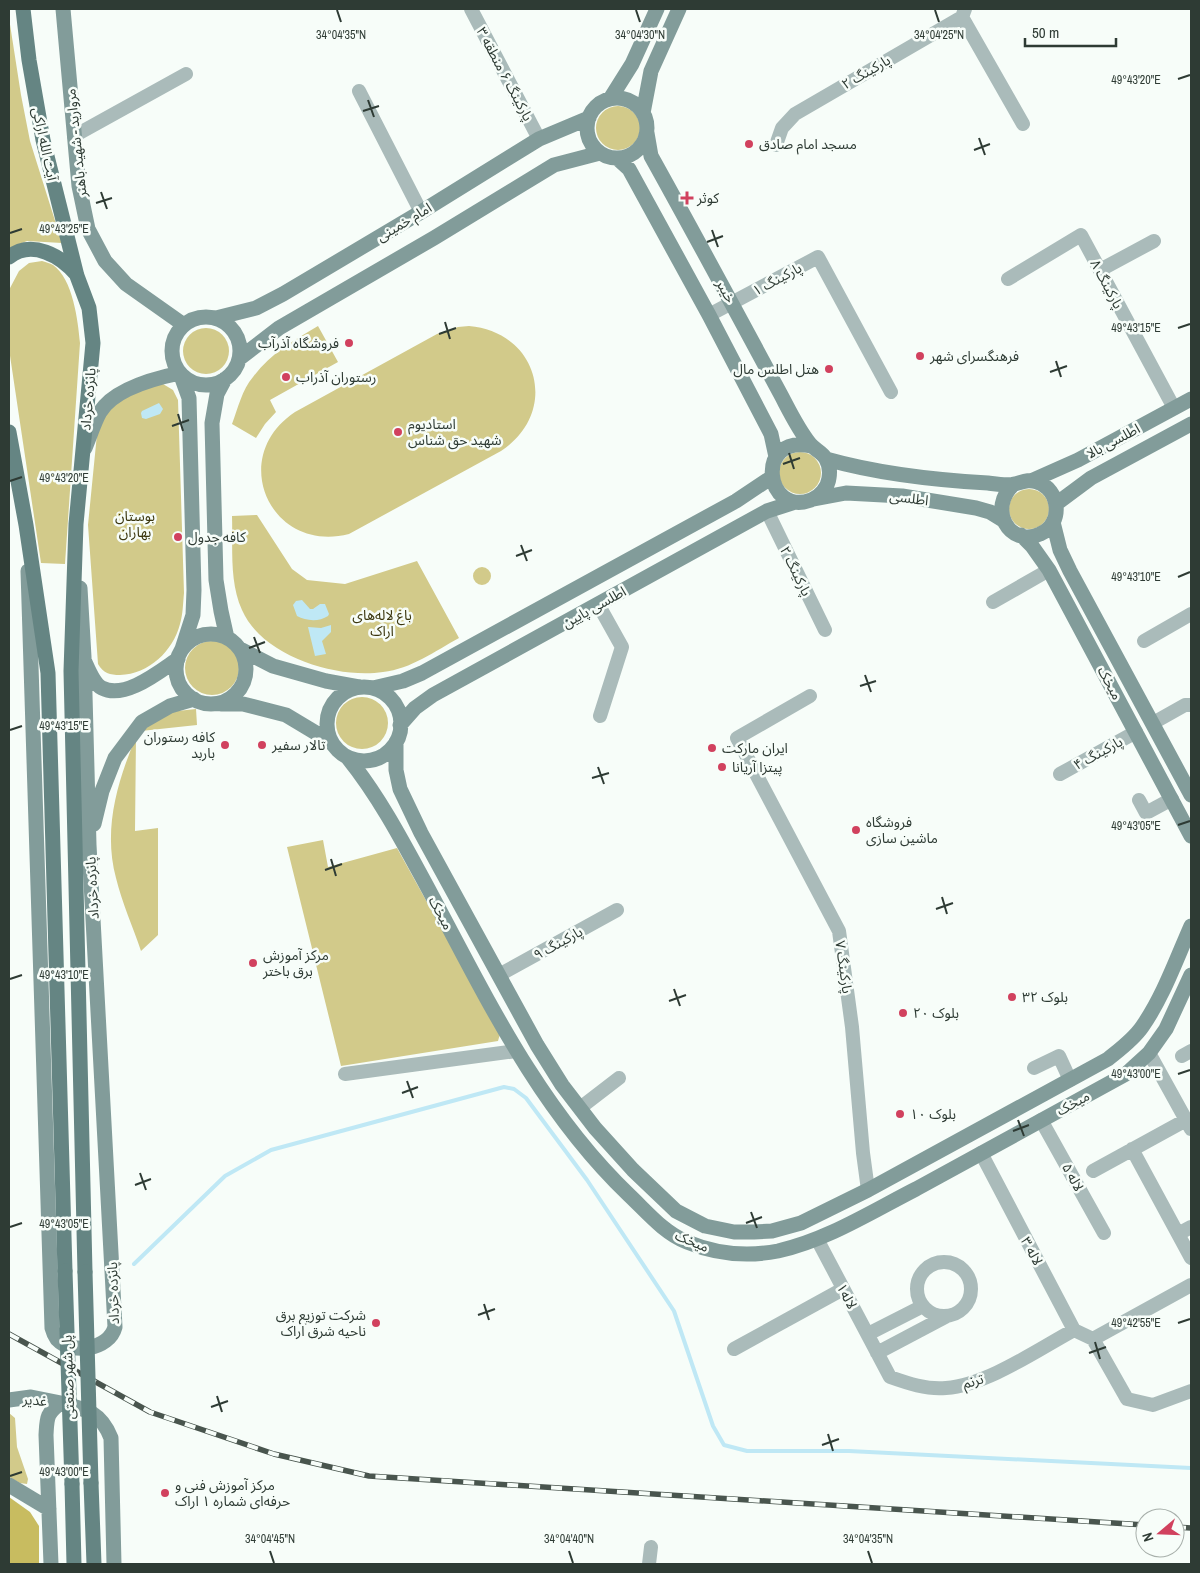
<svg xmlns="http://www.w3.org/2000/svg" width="1200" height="1573" font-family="'Archivo Narrow','Noto Sans Arabic',sans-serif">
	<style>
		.green { fill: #d2ca8a }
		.forest { fill: #c8bc60 }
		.water { fill: #bfe8f5 }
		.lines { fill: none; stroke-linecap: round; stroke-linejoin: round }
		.stream { stroke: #bfe8f5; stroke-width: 4 }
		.street { stroke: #aabbba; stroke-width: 14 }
		.secondary { stroke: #829c9a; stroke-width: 15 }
		.primary { stroke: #658583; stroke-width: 15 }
		.rail-casing { stroke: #49554e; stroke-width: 5.5 }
		.rail { stroke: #f7fdf9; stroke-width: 4; stroke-dasharray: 11; stroke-linecap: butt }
		.primary-bridge { stroke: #658583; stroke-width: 15 }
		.ticks { fill: none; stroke: #2e3b34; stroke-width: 2 }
		.poi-dot { fill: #d1415e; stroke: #f7fdf9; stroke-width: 2 }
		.labels { text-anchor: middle; stroke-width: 5; stroke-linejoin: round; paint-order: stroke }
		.street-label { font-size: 14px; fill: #2e3b34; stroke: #f7fdf9 }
		.poi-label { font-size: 14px; fill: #2e3b34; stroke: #f7fdf9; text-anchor: start }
		.park-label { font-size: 14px; fill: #3b360e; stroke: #f7fdf9 }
		.ticks-label { font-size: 12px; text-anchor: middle; fill: #2e3b34; stroke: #f7fdf9; stroke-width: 5; stroke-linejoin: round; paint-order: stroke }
	</style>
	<rect width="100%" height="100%" fill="#f7fdf9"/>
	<path class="green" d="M9,18L21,95L30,141L62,243L27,241L9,248Z
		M596 128a22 22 0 1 1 44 0a22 22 0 1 1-44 0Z
		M42,261C45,262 50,263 53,265C73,279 78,321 80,343L65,564L41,563L9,349V290L19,271L29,263Z
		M318,326L338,362L270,400L276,412L265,424L256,438L232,424C238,408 242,390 253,377C270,354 294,340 318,326Z
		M469,326C539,332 560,412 501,451L349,534C270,554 227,457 295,412L437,334L458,327Z
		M183 351a23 23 0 1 1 46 0a23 23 0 1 1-46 0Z
		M163,384L173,390L178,400L184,593C183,603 183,614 180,624C173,651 149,674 120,675C110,675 103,673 98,664L88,525L98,424L106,408L138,387Z
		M779 473a21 21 0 1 1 42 0a21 21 0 1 1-42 0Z
		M1009 509a20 20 0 1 1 40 0a20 20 0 1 1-40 0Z
		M257,515L292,569L307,580L345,584L417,561L459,638C435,651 411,669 383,672C336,679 262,656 242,610C229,581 233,546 232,516Z
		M473 576a9 9 0 1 1 18 0a9 9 0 1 1-18 0Z
		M185 668a27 27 0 1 1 54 0a27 27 0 1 1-54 0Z
		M336 723a26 26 0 1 1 52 0a26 26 0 1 1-52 0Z
		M196,709L197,725L141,731L159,713Z
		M136,737L135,831L158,828V935L141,951C133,927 122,903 116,878C103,830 117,782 136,737Z
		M323,840L328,867L397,848L500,1034L498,1041L341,1066L287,847Z
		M9,1413L15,1418L17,1447L28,1479L27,1484L20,1483L9,1477Z"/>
	<path class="forest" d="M9,1497L30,1512L39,1526V1564H9Z"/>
	<path class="water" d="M159,403L163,409L160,414L146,419L142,418L141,413L142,411Z
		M302,600L310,609H313L320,604H325L329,614L328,616C319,622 306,621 297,616L293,605L296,601Z
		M331,625V632L322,641L326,654L315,656L308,627L321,628Z"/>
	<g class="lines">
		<path class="stream" d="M134,1264L225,1176L271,1150L504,1087L514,1089L526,1098L587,1180L674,1311L713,1426L724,1445L747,1451H849L1191,1468"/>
		<path class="street" d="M471,9L539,139
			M962,17L1023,124
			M359,91L421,212
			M74,136L186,74
			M776,145L782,128L795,114L962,17L965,9
			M1100,270L1154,241
			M1008,279L1081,235L1174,408
			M709,315L818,257L891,392
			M767,511L825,630
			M993,602L1049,570
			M598,604L622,647L600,716
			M1144,641L1191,614
			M810,696L737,738L839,931L852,1027L863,1153L868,1190
			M1153,723L1185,705H1191
			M1060,774L1136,732
			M1139,800L1146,813L1172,799
			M499,975L617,910
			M1149,1053L1191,1129
			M1182,1056L1191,1051
			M1034,1068L1059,1056L1070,1080
			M345,1074L516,1051
			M580,1108L619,1078
			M1041,1120L1104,1233
			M1132,1149L1191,1258
			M981,1153L1074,1330L1093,1339
			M1093,1171L1186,1120
			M1178,1234L1191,1227
			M817,1239L890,1377C907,1383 927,1390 946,1388C987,1385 1037,1350 1074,1330
			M917 1289a27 27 0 1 1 54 0a27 27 0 1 1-54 0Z
			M868,1334L923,1306
			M1093,1339L1127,1399L1153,1405L1191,1391
			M1093,1339L1191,1285
			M734,1349L843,1289
			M877,1353L947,1316
			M649,1564L651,1547"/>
		<path class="secondary" d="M63,9L79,186L88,229L105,261L126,284L184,325
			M587 128a30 30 0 1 1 60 0a30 30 0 1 1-60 0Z
			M610,99L632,64L657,9
			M643,113L651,71L679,9
			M647,133L651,156C695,235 738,315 781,395C790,412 798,429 810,444C815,450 822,452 826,459C829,464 830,472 829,478C828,487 820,497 811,500C765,517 754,434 811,446
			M618,159L629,169L709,315L771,434L776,457
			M172 351a34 34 0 1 1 68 0a34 34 0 1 1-68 0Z
			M216,318L256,308L283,294L421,212L539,139L589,118
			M240,358L279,328L434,238L554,165L600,153
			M225,379L217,394L212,423L216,580L221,611L227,638
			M85,448C90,436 94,423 100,412C114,389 156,378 180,373L189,398L194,590L193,615L182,649
			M826,459C879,474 934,480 988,483C996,484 1007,486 1015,484C1023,482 1028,479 1037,482C1060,489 1064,524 1040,534C1009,548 987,508 1014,484
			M1033,480L1078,460L1191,399
			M814,499L846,493L902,496L976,508L990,512L1003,520
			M1056,504L1091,478L1191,424
			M1053,522L1060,550L1070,571L1191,795
			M1021,535L1032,546L1049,570L1191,836
			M28,571L52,1328C53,1332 55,1336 57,1339C72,1355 109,1350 115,1327L89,845L84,657L80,588
			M176 669a35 35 0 1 1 70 0a35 35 0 1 1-70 0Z
			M240,649L273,666L326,681L359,687
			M85,662C89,671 94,684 102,688C125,700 160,671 178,659
			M327 724a37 37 0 1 1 74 0a37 37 0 1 1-74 0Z
			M373,688L403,681L422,673L736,501L772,477
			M221,704H243L286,715L331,742
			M400,725L415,708L433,695L767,511L795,502
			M396,742V770L400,789L421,833L537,1045L562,1085L595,1128L633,1170L676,1211L705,1226L734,1232H754L772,1231L801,1223L868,1190L1108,1059C1119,1050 1133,1040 1142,1027C1163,997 1176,960 1191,926
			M348,758C381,799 405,846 430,892C487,999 540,1110 629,1195C647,1212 664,1233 687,1242C716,1254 747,1257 778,1251C827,1240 871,1212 916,1189C986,1151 1056,1112 1126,1074L1149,1053L1166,1029L1191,975
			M94,824L102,791L115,758L142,722L170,706L194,699
			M9,1400L31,1397L61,1403
			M9,1485L49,1509
			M51,1564L46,1435C47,1419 46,1413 61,1403C86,1409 101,1412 111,1438L114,1564"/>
		<path class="primary" d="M23,9L29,60L43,140L77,276L89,308L93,343L76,524L71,671L85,1272
			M9,257C32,239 61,256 77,275
			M9,432L26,525L48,673L65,1271
			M91,1483L94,1564
			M72,1484L74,1564"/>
		<g class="rail-casing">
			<path id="rail" d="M9,1334L150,1412L274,1454L369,1476L1145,1525
				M1175,1527L1191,1528"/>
		</g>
		<use href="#rail" class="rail"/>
		<path class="primary-bridge" d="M65,1271L72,1484
			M85,1272L91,1483"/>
	</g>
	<path class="ticks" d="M337,10L341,22M636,10L640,22M935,10L939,22M1178,79L1190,75M368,100L374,117M363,111L379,106M979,138L985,155M974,150L990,144M101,192L107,209M96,203L112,198M712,230L718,247M10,233L22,229M707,242L723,236M445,322L450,339M1178,328L1190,324M439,334L456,328M1056,361L1061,377M1050,372L1067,366M178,414L183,431M172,426L189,420M789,453L794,469M783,464L800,458M10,481L22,477M521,545L527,561M516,556L532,550M1178,577L1190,572M254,637L260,653M249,648L265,642M865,675L871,692M860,686L876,681M10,730L22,726M598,767L604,784M592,778L609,773M1178,825L1190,821M331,859L336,876M325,870L342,864M942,897L947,914M936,909L953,903M10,979L22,975M674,989L680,1006M669,1001L686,995M1178,1074L1190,1070M407,1081L413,1098M402,1093L418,1087M1018,1120L1024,1136M1013,1131L1029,1125M140,1173L146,1190M135,1185L151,1179M751,1212L757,1228M746,1223L762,1217M10,1227L22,1223M484,1304L489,1320M478,1315L495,1309M1178,1323L1190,1319M1095,1342L1100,1359M1089,1353L1106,1347M217,1396L222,1412M211,1407L228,1401M828,1434L833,1451M822,1445L839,1439M10,1476L22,1472M270,1551L274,1563M569,1551L573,1563M868,1551L872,1563"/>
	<g class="poi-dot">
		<circle cx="749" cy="144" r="5"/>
		<path d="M684.5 190.5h5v5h5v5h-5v5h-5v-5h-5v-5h5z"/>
		<circle cx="349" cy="343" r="5"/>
		<circle cx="920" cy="356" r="5"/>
		<circle cx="829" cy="369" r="5"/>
		<circle cx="286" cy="377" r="5"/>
		<circle cx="398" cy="432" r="5"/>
		<circle cx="178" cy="537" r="5"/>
		<circle cx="225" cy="745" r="5"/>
		<circle cx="262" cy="745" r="5"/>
		<circle cx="712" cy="748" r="5"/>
		<circle cx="722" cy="767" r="5"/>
		<circle cx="856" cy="830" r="5"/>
		<circle cx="253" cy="963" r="5"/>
		<circle cx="1012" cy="997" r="5"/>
		<circle cx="903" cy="1013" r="5"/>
		<circle cx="900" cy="1114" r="5"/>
		<circle cx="376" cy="1323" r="5"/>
		<circle cx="165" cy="1493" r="5"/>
	</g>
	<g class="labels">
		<g class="street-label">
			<text transform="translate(866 72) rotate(-30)" y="5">پارکینگ ۲</text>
			<text transform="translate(505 74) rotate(62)" y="5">پارکینگ ۶ منطقه ۳</text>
			<text transform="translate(76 143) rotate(-96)" y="5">مروارید - شهید باهنر</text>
			<text transform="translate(45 144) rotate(78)" y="5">آیت الله اراکی</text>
			<text transform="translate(404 222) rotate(-31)" y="5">امام خمینی</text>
			<text transform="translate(777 279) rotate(-28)" y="5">پارکینگ ۱</text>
			<text transform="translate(1107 284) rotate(62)" y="5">پارکینگ ۸</text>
			<text transform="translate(726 291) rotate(61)" y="5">خیبر</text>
			<text transform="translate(88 399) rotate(-85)" y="5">پانزده خرداد</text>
			<text transform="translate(1113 441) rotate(-28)" y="5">اطلسی بالا</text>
			<text transform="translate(909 498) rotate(7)" y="5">اطلسی</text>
			<text transform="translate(796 571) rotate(64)" y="5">پارکینگ ۲</text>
			<text transform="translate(594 607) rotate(-29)" y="5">اطلسی پایین</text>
			<text transform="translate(1110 683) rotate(62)" y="5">میخک</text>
			<text transform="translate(1098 753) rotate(-29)" y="5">پارکینگ ۴</text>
			<text transform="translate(92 888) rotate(-93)" y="5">پانزده خرداد</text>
			<text transform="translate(441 913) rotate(62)" y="5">میخک</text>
			<text transform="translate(558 943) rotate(-29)" y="5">پارکینگ ۹</text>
			<text transform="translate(844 967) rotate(82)" y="5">پارکینگ ۷</text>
			<text transform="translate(1073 1103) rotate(-29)" y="5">میخک</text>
			<text transform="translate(1073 1177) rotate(61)" y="5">لاله ۵</text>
			<text transform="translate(692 1241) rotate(23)" y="5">میخک</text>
			<text transform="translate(1032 1251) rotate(62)" y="5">لاله ۳</text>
			<text transform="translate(113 1293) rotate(-92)" y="5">پانزده خرداد</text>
			<text transform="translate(847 1296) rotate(62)" y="5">لاله۱</text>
			<text transform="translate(68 1377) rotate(-92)" y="5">پل شهر صنعتی</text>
			<text transform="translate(973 1381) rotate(-16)" y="5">ترنم</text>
			<text transform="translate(35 1400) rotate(5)" y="5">غدیر</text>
		</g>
		<g class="poi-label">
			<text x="759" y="149">مسجد امام صادق</text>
			<text x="697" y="203">کوثر</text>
			<text x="339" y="348" text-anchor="end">فروشگاه آذرآب</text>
			<text x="930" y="361">فرهنگسرای شهر</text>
			<text x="819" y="374" text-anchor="end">هتل اطلس مال</text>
			<text x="296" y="382">رستوران آذراب</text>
			<text x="408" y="429">استادیوم<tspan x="408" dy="16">شهید حق شناس</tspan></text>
			<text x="188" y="542">کافه جدول</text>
			<text x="215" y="742" text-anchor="end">کافه رستوران<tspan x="215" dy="16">باربد</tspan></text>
			<text x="272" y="750">تالار سفیر</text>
			<text x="722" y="753">ایران مارکت</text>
			<text x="732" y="772">پیتزا آریانا</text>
			<text x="866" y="827">فروشگاه<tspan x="866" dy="16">ماشین سازی</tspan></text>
			<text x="263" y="960">مرکز آموزش<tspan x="263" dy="16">برق باختر</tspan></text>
			<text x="1022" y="1002">بلوک ۳۲</text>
			<text x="913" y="1018">بلوک ۲۰</text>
			<text x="910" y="1119">بلوک ۱۰</text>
			<text x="366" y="1320" text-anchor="end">شرکت توزیع برق<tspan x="366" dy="16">ناحیه شرق اراک</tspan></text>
			<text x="175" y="1490">مرکز آموزش فنی و<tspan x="175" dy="16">حرفه‌ای شماره ۱ اراک</tspan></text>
		</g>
		<g class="park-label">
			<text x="135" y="521">بوستان<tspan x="135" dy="16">بهاران</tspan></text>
			<text x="382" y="620">باغ لاله‌های<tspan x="382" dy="16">اراک</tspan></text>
		</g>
	</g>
	<g class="ticks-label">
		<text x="640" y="39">34°04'30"N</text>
		<text x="341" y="39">34°04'35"N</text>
		<text x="939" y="39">34°04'25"N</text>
		<text x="1136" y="84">49°43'20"E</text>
		<text x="64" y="233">49°43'25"E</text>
		<text x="1136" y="332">49°43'15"E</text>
		<text x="64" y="482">49°43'20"E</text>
		<text x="1136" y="581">49°43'10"E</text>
		<text x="64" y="730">49°43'15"E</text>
		<text x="1136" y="830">49°43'05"E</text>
		<text x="64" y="979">49°43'10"E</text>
		<text x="1136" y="1078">49°43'00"E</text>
		<text x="64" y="1228">49°43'05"E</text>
		<text x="1136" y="1327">49°42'55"E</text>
		<text x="64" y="1476">49°43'00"E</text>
		<text x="270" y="1543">34°04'45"N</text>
		<text x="569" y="1543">34°04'40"N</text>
		<text x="868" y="1543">34°04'35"N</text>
	</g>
	<rect width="1200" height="1573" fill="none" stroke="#2e3b34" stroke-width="20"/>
	<g transform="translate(1160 1533) rotate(251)"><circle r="24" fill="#f7fdf9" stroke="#a7afaa"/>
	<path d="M0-4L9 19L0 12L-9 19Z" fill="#d1415e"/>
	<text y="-8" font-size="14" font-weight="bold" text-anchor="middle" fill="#2e3b34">N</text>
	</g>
	<path d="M1025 38v8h91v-8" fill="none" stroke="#2e3b34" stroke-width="2.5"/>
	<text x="1032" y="38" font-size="15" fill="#2e3b34" stroke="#f7fdf9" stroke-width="4" paint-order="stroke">50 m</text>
</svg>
